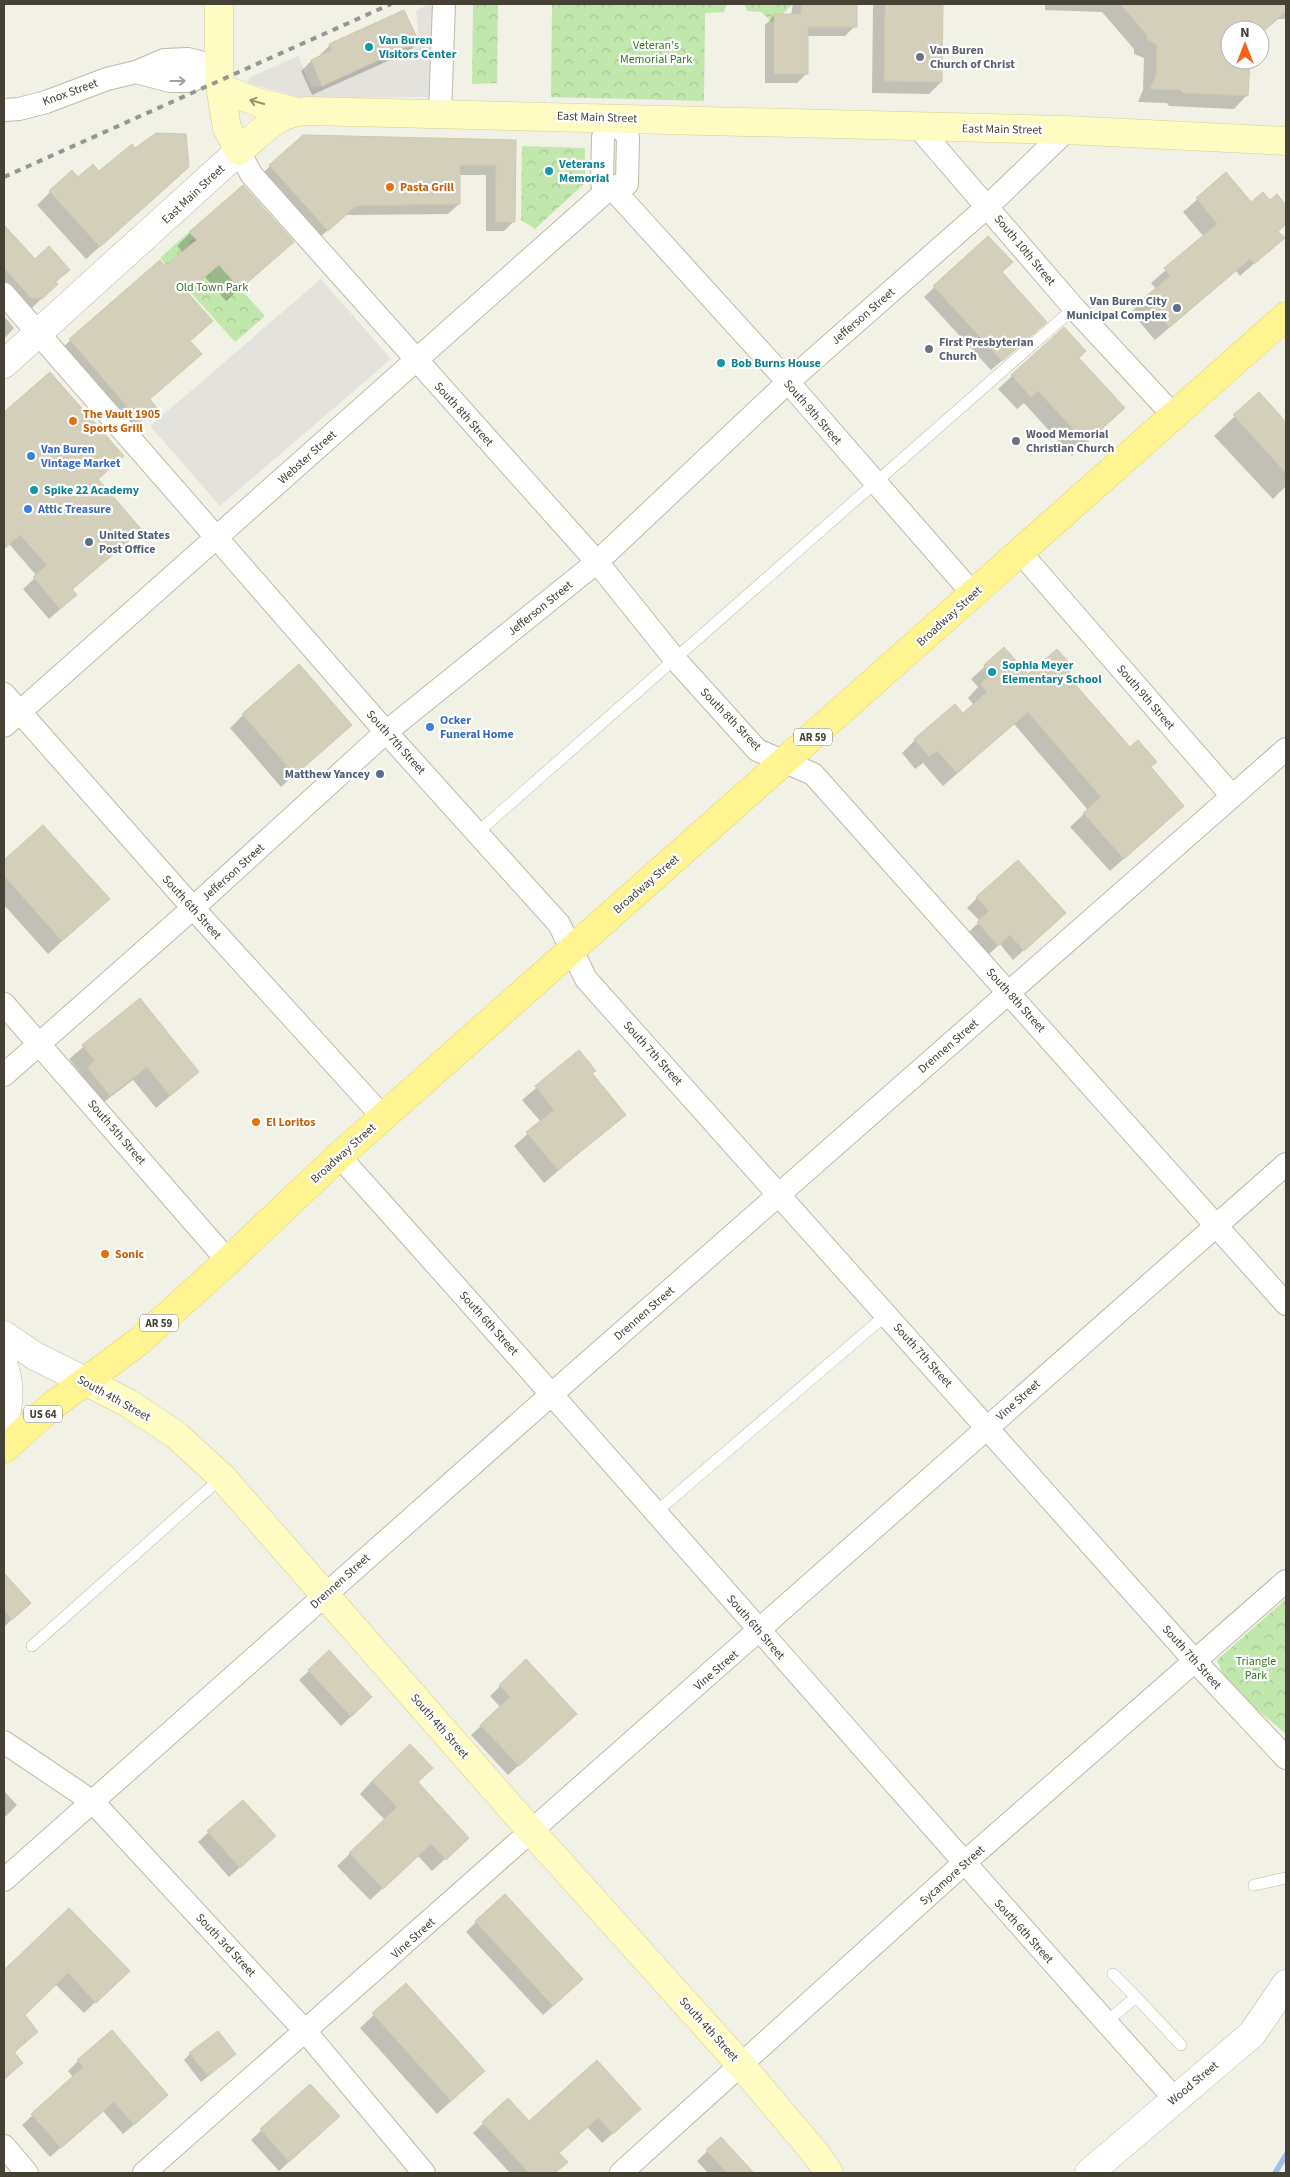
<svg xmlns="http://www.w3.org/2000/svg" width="1290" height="2177" font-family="'Source Sans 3',sans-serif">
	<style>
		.forest { fill: url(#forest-crowns) }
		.parking { fill: #e3e2dd }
		.shadow { fill: #0003 }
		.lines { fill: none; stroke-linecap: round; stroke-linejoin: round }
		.stream { stroke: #a0c0f0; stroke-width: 5.5 }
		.building { fill: #d4cfba; stroke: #cfc8ad }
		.service-casing { stroke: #bebaa7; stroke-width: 12 }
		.minor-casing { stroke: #bebaa7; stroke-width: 24 }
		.tertiary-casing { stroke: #bebaa7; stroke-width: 29 }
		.secondary-casing { stroke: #d3ce94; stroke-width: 29 }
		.primary-casing { stroke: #e3d562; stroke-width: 29 }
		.service { stroke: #fff; stroke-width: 11 }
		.minor { stroke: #fff; stroke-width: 22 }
		.tertiary { stroke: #fff; stroke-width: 28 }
		.secondary { stroke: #fefbc3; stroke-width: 28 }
		.primary { stroke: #fef492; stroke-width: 28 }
		.rail { stroke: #959595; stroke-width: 4; stroke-dasharray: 6 6; stroke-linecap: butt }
		.oneway { stroke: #a2a09a }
		.oneway2 { stroke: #989574 }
		.culture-dot { fill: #0f9aa8; stroke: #fff; stroke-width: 2 }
		.worship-dot { fill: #6b7280; stroke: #fff; stroke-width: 2 }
		.food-dot { fill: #e8710a; stroke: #fff; stroke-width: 2 }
		.service-dot { fill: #5c6f8a; stroke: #fff; stroke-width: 2 }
		.shop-dot { fill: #3f7fe0; stroke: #fff; stroke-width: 2 }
		.labels { text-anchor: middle; stroke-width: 4.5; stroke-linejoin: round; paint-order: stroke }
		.shield { fill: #fff; stroke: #7d7a71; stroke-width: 1 }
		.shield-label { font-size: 11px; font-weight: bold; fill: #454134 }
		.culture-label { font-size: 12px; font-weight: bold; fill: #0d838f; stroke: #fff; text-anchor: start }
		.park-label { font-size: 12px; fill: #377628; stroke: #fff }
		.worship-label { font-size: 12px; font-weight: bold; fill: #5b616d; stroke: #fff; text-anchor: start }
		.street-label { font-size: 12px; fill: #454134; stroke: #fff }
		.food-label { font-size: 12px; font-weight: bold; fill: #c56008; stroke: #fff; text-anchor: start }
		.service-label { font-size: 12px; font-weight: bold; fill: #4e5e75; stroke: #fff; text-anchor: end }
		.shop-label { font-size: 12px; font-weight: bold; fill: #366cbe; stroke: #fff; text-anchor: start }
	</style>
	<defs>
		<pattern id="forest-crowns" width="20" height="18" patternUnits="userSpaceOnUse" patternTransform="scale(1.25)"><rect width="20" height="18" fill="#c2e7ad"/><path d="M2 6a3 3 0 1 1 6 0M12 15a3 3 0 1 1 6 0" fill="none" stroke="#a8c795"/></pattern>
	</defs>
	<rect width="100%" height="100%" fill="#f2f1e5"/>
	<path class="forest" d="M473,4H498L497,83L472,84Z
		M552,4H727L724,12L705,13L704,101L551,97Z
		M727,4H793L773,23L761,12L747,11L744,4Z
		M522,146L585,148V183L535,229L521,220Z
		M189,232L265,316L235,342L160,258Z
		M1286,1599V1734L1226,1683L1217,1660Z"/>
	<path class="parking" d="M425,4H432V97L301,98L248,83L249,78L298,56L311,87L322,86L419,42L416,11L425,6Z
		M321,279L391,359L220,506L150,426Z"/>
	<path class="shadow" d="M793,4H855V26L845,36H807V73L797,83H765V25L775,15H791Z
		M873,4H942L941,82L929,94L872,93Z
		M1045,4H1286V19H1278L1260,34V30H1230V60H1248L1247,95L1234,109L1169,106L1167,103L1138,102L1143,90L1144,58L1134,54V49L1102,12L1045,10Z
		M418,42L408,52L312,95L301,71L311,61L321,57L320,55L330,45Z
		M514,141V221L504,231H486V175H459V204L448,214L345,215L317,240L260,176L270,166Z
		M99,173L174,180L86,259L37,205L50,192Z
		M1226,174L1251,204L1270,202L1277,196L1286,207V224L1278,232L1283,238L1240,276L1236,271L1155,340L1131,312L1156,289L1151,283L1204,237L1183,212Z
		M4,227L35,261L58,280L54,283L56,284L31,309L4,288Z
		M190,233L293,242L226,301L205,277L187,293L189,342L149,400L155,408L127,434L56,353L160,262L165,268L184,253L177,246Z
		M988,238L1001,272L1036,332L991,370L924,297Z
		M4,316L14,328L4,339Z
		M1077,358L1110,421L1072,456L1024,403L1017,409L998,389L1012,376Z
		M50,374L122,456L97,480L140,530L72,590L65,605L49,619L23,589L37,576L9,544L4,549V413Z
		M1258,394L1286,424V486L1273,499L1214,436Z
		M1004,649L1028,676L1066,675L1130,749L1149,768L1169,819L1110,871L1070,827L1088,810L1014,724L943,786L923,763L915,769L902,753L915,740L963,714L974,705L968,698L978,687L971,679Z
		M243,715L351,725L281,787L230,728Z
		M43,827L108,899L48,954L4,905V862Z
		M977,898L1055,923L1013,960L1000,944L988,955L968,933L980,921L967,908Z
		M139,1000L198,1072L156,1108L133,1080L96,1108L74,1082L81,1074L69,1059Z
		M579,1052L591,1074L624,1114L544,1183L514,1146L541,1122L522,1100Z
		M4,1575L29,1603L4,1627Z
		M526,1661L565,1723L508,1775L471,1735L501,1708L490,1696Z
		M309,1671L361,1707L341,1726L299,1680Z
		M372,1781L417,1783L455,1850L432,1871L418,1856L370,1900L337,1866L385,1820L360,1794Z
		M4,1791L17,1805L4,1818Z
		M242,1801L264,1846L229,1877L198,1842Z
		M69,1910L116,1982L84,2013L55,1984L23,2015L37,2032L14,2053L22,2063L4,2080V1972Z
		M476,1922L572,1989L543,2015L466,1932Z
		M406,1985L470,2084L437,2114L360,2028Z
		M190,2054L228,2060L201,2082L184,2060Z
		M78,2061L157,2105L123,2134L103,2111L50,2157L22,2125L74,2078L68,2071Z
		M596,2062L629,2119L602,2143L587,2127L558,2153L566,2162L554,2173H510L473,2133L508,2100L529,2122Z
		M310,2085L328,2126L279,2171L251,2140Z
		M721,2138L753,2173H708L697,2161Z"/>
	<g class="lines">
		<path class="stream" d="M1275,2173L1286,2155"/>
	</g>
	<path class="building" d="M801,4H857V27H808V74H774V14H801Z
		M885,4H943L942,82L884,81Z
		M1120,4H1286V11L1265,30H1230V60H1250L1248,96L1183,93L1180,90L1150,89L1156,75L1157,45L1147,40V35Z
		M404,10L419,42L322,86L311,60L332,50L329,44Z
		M156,133L186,134L189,167L100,247L49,191L72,170L78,177L93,164L99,171L132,144L135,148Z
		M303,135L516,140L515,222H495L496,165H460V204L356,206L328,231L269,165Z
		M1226,172L1251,202L1263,192L1270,200L1277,194L1286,205V224L1278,231L1285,238L1254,264L1250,259L1169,327L1144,298L1170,276L1164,268L1217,224L1196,198Z
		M243,185L294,242L240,289L219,265L187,292L213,321L190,341L202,354L150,399L157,408L140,422L69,339L160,260L165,266L197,240L189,232Z
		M4,225L35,259L49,246L70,270L55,282L58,284L42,299L31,298L4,268Z
		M988,236L1013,262L1002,272L1047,322L1002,361L933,286Z
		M1064,327L1086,351L1079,358L1125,408L1086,443L1038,391L1031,397L1011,375Z
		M50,372L124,456L98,479L142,530L72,589L77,595L60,609L33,577L47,565L20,535L4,549V412Z
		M1259,392L1286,422V473L1233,415Z
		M1004,647L1028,674L1057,649L1074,668L1067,675L1130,747L1138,740L1157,762L1151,767L1184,806L1124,859L1083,813L1101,797L1028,712L957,773L937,751L929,757L914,739L955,704L963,713L987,692L980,684L991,674L984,665Z
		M299,664L352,725L295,775L242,714Z
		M43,825L110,899L62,941L4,876V860Z
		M1018,860L1066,913L1024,951L1010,935L998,946L977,922L989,911L976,897Z
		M140,998L199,1072L170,1096L147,1067L110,1096L87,1067L95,1061L82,1045Z
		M579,1050L596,1071L592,1073L626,1115L558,1170L526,1132L554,1110L535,1086Z
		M4,1573L31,1603L12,1620L4,1610Z
		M329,1650L372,1697L351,1717L308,1670Z
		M526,1659L577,1714L519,1766L480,1725L510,1697L499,1685Z
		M410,1744L433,1768L418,1782L469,1838L446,1860L431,1844L383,1889L349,1853L397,1807L372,1781Z
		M243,1800L276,1836L240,1868L207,1831Z
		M505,1894L583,1979L553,2006L475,1921Z
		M69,1908L130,1971L96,2003L68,1973L25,2015L38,2032L14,2052L23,2063L4,2079V1970Z
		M406,1983L485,2071L451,2101L372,2013Z
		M112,2030L168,2095L134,2125L114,2102L61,2148L31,2114L83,2067L77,2060Z
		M218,2031L236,2054L208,2076L189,2053Z
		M597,2060L641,2109L613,2134L598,2118L559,2153L568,2162L555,2173H529L482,2122L508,2098L529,2121Z
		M310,2084L340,2116L289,2162L260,2129Z
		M721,2137L754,2173H727L706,2150Z"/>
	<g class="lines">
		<g class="service-casing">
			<path id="service" d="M478,832L1074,308
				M656,1512L887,1314
				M32,1646L222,1477
				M1254,1885L1286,1878
				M1113,1974L1136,1997
				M1106,2022L1136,1997L1181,2045"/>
		</g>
		<g class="minor-casing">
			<path id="minor" d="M136,72L170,81H191L218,67
				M4,110L19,109L46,102L107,79L136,72L164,60L188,59L218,67
				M440,113L444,4
				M614,117L628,138L627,184L611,187L602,183L603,137Z
				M918,127L1074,308L1174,416
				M239,151L251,174L597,562L674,658L757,750L813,774L1286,1304
				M611,187L788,382L974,595
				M4,294L386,732L559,924L586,979L1194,1660L1286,1758
				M1020,552L1232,796
				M4,694L193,908L383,1117
				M4,726L611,187
				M4,1004L228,1261
				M4,1075L193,908L386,732L597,562L788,382L988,206L1067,130
				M339,1156C620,1468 894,1786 1174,2098
				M4,1742L93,1802L306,2032L424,2173
				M4,1880L553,1393L1286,749
				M4,2146L27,2173
				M144,2173L1286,1164
				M621,2173L964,1863L1286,1581"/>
		</g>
		<g class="tertiary-casing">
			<path id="tertiary" d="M4,364L239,151
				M4,1335L35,1356L85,1381
				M4,1366C11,1387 9,1404 4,1425
				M1089,2173L1252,2034L1286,1984"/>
		</g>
		<g class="secondary-casing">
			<path id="secondary" d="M219,4V80L227,128L239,151C262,132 277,111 309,111L1067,130L1286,141
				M222,89L260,103L294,111
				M85,1381L128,1403L176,1435L222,1477L532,1832L741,2065L816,2154L829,2173"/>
		</g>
		<g class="primary-casing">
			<path id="primary" d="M4,1449L52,1406L138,1342L228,1261L339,1156L1286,316"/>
		</g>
		<use href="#service" class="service"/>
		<use href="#minor" class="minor"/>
		<use href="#tertiary" class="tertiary"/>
		<use href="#secondary" class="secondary"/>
		<use href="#primary" class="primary"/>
		<path class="rail" d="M4,177L391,4"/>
	</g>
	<defs><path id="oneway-shaft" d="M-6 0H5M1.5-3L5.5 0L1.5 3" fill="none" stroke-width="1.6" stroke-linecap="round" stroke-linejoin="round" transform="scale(1.25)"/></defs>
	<use class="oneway" href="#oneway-shaft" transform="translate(178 81)"/>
	<use class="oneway2" href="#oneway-shaft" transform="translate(257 102) rotate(-164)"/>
	<g class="culture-dot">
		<circle cx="369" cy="47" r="5"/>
		<circle cx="549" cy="171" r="5"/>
		<circle cx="721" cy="363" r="5"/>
		<circle cx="34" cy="490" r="5"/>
		<circle cx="992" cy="672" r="5"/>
	</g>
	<g class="worship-dot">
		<circle cx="920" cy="57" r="5"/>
		<circle cx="929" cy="349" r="5"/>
		<circle cx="1016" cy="441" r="5"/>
	</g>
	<g class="food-dot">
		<circle cx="390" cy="187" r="5"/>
		<circle cx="73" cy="421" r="5"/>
		<circle cx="256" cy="1122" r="5"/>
		<circle cx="105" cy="1254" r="5"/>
	</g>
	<g class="service-dot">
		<circle cx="1177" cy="308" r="5"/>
		<circle cx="89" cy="542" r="5"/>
		<circle cx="380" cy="774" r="5"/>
	</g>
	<g class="shop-dot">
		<circle cx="31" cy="456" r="5"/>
		<circle cx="28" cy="509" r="5"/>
		<circle cx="430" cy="727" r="5"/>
	</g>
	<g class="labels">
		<g class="shield">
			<rect x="794" y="728.5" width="38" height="17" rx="4"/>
			<rect x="140" y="1314.5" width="38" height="17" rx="4"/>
			<rect x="24" y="1405.5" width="38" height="17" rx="4"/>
		</g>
		<g class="shield-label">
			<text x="813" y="741">AR 59</text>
			<text x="159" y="1327">AR 59</text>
			<text x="43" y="1418">US 64</text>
		</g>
		<g class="culture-label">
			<text x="379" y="44">Van Buren<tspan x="379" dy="14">Visitors Center</tspan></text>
			<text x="559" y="168">Veterans<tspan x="559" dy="14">Memorial</tspan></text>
			<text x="731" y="367">Bob Burns House</text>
			<text x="44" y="494">Spike 22 Academy</text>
			<text x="1002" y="669">Sophia Meyer<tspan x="1002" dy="14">Elementary School</tspan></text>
		</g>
		<g class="park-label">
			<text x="656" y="49">Veteran's<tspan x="656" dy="14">Memorial Park</tspan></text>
			<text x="212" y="291">Old Town Park</text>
			<text x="1256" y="1665">Triangle<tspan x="1256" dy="14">Park</tspan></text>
		</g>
		<g class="worship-label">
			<text x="930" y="54">Van Buren<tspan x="930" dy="14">Church of Christ</tspan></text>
			<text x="939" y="346">First Presbyterian<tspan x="939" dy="14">Church</tspan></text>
			<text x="1026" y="438">Wood Memorial<tspan x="1026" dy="14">Christian Church</tspan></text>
		</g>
		<g class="street-label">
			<text transform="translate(70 92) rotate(-20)" y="4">Knox Street</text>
			<text transform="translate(597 117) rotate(2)" y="4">East Main Street</text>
			<text transform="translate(1002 129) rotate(1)" y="4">East Main Street</text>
			<text transform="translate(193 194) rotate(-43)" y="4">East Main Street</text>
			<text transform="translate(1025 250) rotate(50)" y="4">South 10th Street</text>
			<text transform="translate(863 316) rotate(-41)" y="4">Jefferson Street</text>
			<text transform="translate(813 412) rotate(49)" y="4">South 9th Street</text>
			<text transform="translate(464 414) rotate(48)" y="4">South 8th Street</text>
			<text transform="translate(307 457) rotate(-42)" y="4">Webster Street</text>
			<text transform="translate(540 608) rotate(-39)" y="4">Jefferson Street</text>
			<text transform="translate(949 616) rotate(-42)" y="4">Broadway Street</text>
			<text transform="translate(1146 697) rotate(49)" y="4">South 9th Street</text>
			<text transform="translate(731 719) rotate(46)" y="4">South 8th Street</text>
			<text transform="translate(396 742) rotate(48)" y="4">South 7th Street</text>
			<text transform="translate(233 872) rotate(-42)" y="4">Jefferson Street</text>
			<text transform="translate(646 884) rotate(-41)" y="4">Broadway Street</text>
			<text transform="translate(192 907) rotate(48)" y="4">South 6th Street</text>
			<text transform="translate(1016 1000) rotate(48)" y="4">South 8th Street</text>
			<text transform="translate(948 1046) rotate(-41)" y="4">Drennen Street</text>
			<text transform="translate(653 1053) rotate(48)" y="4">South 7th Street</text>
			<text transform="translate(117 1132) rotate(49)" y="4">South 5th Street</text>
			<text transform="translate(343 1153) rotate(-42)" y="4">Broadway Street</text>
			<text transform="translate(644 1313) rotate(-41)" y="4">Drennen Street</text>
			<text transform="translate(489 1323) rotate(48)" y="4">South 6th Street</text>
			<text transform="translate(923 1355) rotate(48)" y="4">South 7th Street</text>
			<text transform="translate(114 1398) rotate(29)" y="4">South 4th Street</text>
			<text transform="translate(1018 1400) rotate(-42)" y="4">Vine Street</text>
			<text transform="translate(340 1581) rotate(-42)" y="4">Drennen Street</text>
			<text transform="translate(756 1627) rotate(49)" y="4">South 6th Street</text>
			<text transform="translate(1192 1657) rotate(48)" y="4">South 7th Street</text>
			<text transform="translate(716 1670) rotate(-41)" y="4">Vine Street</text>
			<text transform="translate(440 1726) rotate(49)" y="4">South 4th Street</text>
			<text transform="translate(952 1875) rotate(-42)" y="4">Sycamore Street</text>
			<text transform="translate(1024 1931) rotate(48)" y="4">South 6th Street</text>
			<text transform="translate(413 1938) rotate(-42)" y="4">Vine Street</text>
			<text transform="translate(226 1945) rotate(47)" y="4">South 3rd Street</text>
			<text transform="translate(709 2029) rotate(48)" y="4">South 4th Street</text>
			<text transform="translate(1193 2083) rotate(-40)" y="4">Wood Street</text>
		</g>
		<g class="food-label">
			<text x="400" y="191">Pasta Grill</text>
			<text x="83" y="418">The Vault 1905<tspan x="83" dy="14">Sports Grill</tspan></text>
			<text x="266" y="1126">El Loritos</text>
			<text x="115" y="1258">Sonic</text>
		</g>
		<g class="service-label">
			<text x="1167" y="305">Van Buren City<tspan x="1167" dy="14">Municipal Complex</tspan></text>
			<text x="99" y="539" text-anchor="start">United States<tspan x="99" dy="14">Post Office</tspan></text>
			<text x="370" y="778">Matthew Yancey</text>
		</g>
		<g class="shop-label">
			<text x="41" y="453">Van Buren<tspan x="41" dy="14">Vintage Market</tspan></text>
			<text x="38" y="513">Attic Treasure</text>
			<text x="440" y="724">Ocker<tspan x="440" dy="14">Funeral Home</tspan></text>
		</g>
	</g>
	<rect width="1290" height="2177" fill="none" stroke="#454134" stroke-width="10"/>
	<g transform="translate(1245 45)"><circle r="24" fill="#ffffff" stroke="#b5b3ae"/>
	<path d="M0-4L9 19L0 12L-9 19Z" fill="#fa6315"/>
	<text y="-8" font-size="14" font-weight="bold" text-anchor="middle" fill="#454134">N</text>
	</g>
</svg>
